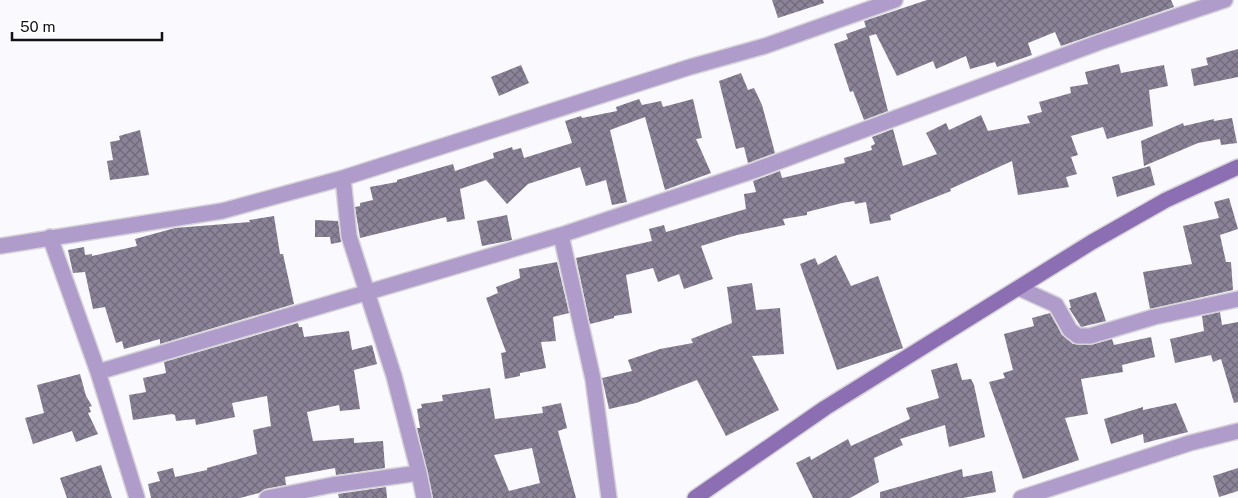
<svg xmlns="http://www.w3.org/2000/svg" width="1238" height="498" font-family="'Public Sans',sans-serif">
	<style>
		.building { fill: url(#building-cross-hatch); fill-rule: evenodd }
		.lines { fill: none; stroke-linecap: round; stroke-linejoin: round }
		.street-casing { stroke: #d5d4d8; stroke-width: 18 }
		.secondary-casing { stroke: #d5d4d8; stroke-width: 18 }
		.street { stroke: #b09ccb; stroke-width: 15 }
		.secondary { stroke: #8c6fb2; stroke-width: 15 }
	</style>
	<defs>
		<pattern id="building-cross-hatch" width="8" height="8" patternUnits="userSpaceOnUse" patternTransform="scale(1.25)"><rect width="8" height="8" fill="#8b8397"/><path d="M0 0l8 8M0 8l8-8" fill="none" stroke="#706a7a"/></pattern>
	</defs>
	<rect width="100%" height="100%" fill="#faf9fd"/>
	<path class="building" d="M772,0H823L824,3L778,18Z
		M927,0H1171L1174,7L1061,46L1055,32L1028,43L1032,55L997,67L995,62L970,69L966,56L936,69L933,61L897,76L876,34L869,36L888,111L864,120L853,91L850,92L834,44L848,39L846,34L866,27L864,21Z
		M1238,49V77L1194,86L1191,69L1208,65L1206,58Z
		M1119,64L1121,73L1164,65L1168,86L1149,90L1153,126L1107,139L1103,127L1071,136L1078,155L1071,157L1077,174L1066,177L1069,187L1018,195L1012,161L950,189L951,191L890,215L891,220L870,224L866,202L855,204L854,201L842,203L807,212V215L783,219L785,225L737,235L701,246L713,279L684,289L679,274L658,282L653,268L626,275L632,313L614,316V318L590,324L576,258L652,241L649,229L664,225L666,232L746,209L744,194L756,192L753,181L780,171L782,178L845,163L844,158L872,150L871,146L875,144L872,137L893,129L903,166L937,154L926,133L946,123L949,130L981,115L988,131L1030,123L1027,116L1042,112L1039,102L1071,93L1070,87L1088,84L1085,72Z
		M521,65L529,83L499,96L491,77Z
		M741,73L748,90L754,88L762,105L775,153L748,163L744,147L736,149L719,81Z
		M639,99L642,105L661,101L663,107L693,99L702,138L696,139L711,173L665,190L645,117L610,130L627,202L612,205L606,180L586,186L580,167L528,184L507,204L486,180L460,189L465,219L447,222L446,217L360,238L355,207L360,206V203L373,200L370,187L397,182V180L453,164L455,171L494,158L493,153L512,147L513,150L521,148L524,158L572,143L565,121L581,116L582,118L617,111L616,107Z
		M1232,118L1237,143L1221,145L1220,139L1198,143L1144,166L1141,141L1183,123L1184,126L1214,119V121Z
		M140,130L149,175L110,180L107,161L113,160L110,142L120,140L119,136Z
		M1150,166L1155,185L1117,197L1112,177Z
		M1229,198L1238,229L1220,235L1226,262H1231L1233,290L1150,309L1143,272L1192,264L1183,226L1219,218L1214,202Z
		M507,215L512,240L482,246L477,221Z
		M274,216L280,254H283L294,304L160,344V339L124,349L122,341L116,343L105,307L93,309L85,272L73,273L68,250L84,247L85,255L92,254V256L137,246L135,239L175,228L250,222L249,220Z
		M315,220L338,221L341,242L331,244L330,237H315Z
		M836,255L851,286L878,276L903,348L837,370L800,264L815,258L818,265Z
		M557,262L569,313L553,317L556,341L541,342L546,368L520,373V376L505,379L501,353L506,352L486,298L498,293L496,287L520,278L519,269Z
		M752,283L756,310L780,308L784,354L752,356L779,410L726,436L697,380L636,403L609,409L602,378L632,371L628,360L660,349L693,343L691,339L732,323L727,287Z
		M1096,292L1106,321L1081,327L1069,308H1071L1069,300Z
		M1220,312L1222,325L1238,322V402L1234,403L1221,359L1213,362L1211,355L1175,363L1170,339L1204,331L1202,316Z
		M1050,313L1062,335L1073,344L1090,345L1112,339L1114,345L1151,337L1155,357L1122,365L1123,372L1081,379L1088,414L1065,418L1079,460L1023,479L989,382L1005,378L1003,373L1013,370L1004,334L1034,326L1032,318Z
		M298,323L299,327H302L304,337L349,331L352,350L372,345L377,364L354,370L360,409L340,411L339,405L307,412L313,441L354,438V443L383,441L385,468L336,475L335,468L285,477L286,485L265,489L259,493L240,498H151L148,484L160,481L157,472L173,468L175,477L207,470V468L257,454L253,430L271,426L267,396L232,403L235,417L196,425L195,419L176,421L175,415L172,414L133,420L129,395L146,392L143,378L166,373L164,362Z
		M957,363L962,380L971,379L974,385L985,437L949,447L945,425L900,439L903,445L874,458L879,482L850,498H813L796,463L810,456L811,460L848,439L851,446L910,419L906,408L939,398L931,370Z
		M80,374L86,396L92,406L89,407L91,412L88,413L98,434L76,442L72,431L33,444L25,418L44,413L37,385Z
		M490,388L495,419L543,413L542,407L561,403L567,428L558,431L576,498H433L417,428H420L417,409L422,408L421,404L443,401L442,395ZM532,448L540,483L509,491L494,455Z
		M1176,403L1188,432L1144,443L1143,434L1111,444L1104,419L1143,407V410Z
		M101,465L112,498H67L60,478Z
		M1238,468V491L1219,497L1213,476Z
		M962,469L963,477L992,471L996,492L963,498H880V492Z
		M386,487L387,498H339L338,494Z"/>
	<g class="lines">
		<g class="street-casing">
			<path id="street" d="M343,178L349,236L394,376L419,473
				M561,235L593,379L609,498
				M50,237L98,372L137,498
				M0,246L222,211L343,178L690,67L765,46L895,0
				M1019,288L1056,305L1070,330L1078,336H1090L1154,317L1238,299
				M98,372L561,235L753,171L1100,42L1225,0
				M267,498L332,485L419,473L424,498
				M1021,498L1190,443L1238,431"/>
		</g>
		<g class="secondary-casing">
			<path id="secondary" d="M695,498L825,408L1092,242L1166,200L1238,167"/>
		</g>
		<use href="#street" class="street"/>
		<use href="#secondary" class="secondary"/>
	</g>
	<path d="M12 32v8h150v-8" fill="none" stroke="#131017" stroke-width="2.5"/>
	<text x="20" y="32" font-size="15" fill="#131017" stroke="#ffffff" stroke-width="4" paint-order="stroke">50 m</text>
</svg>
